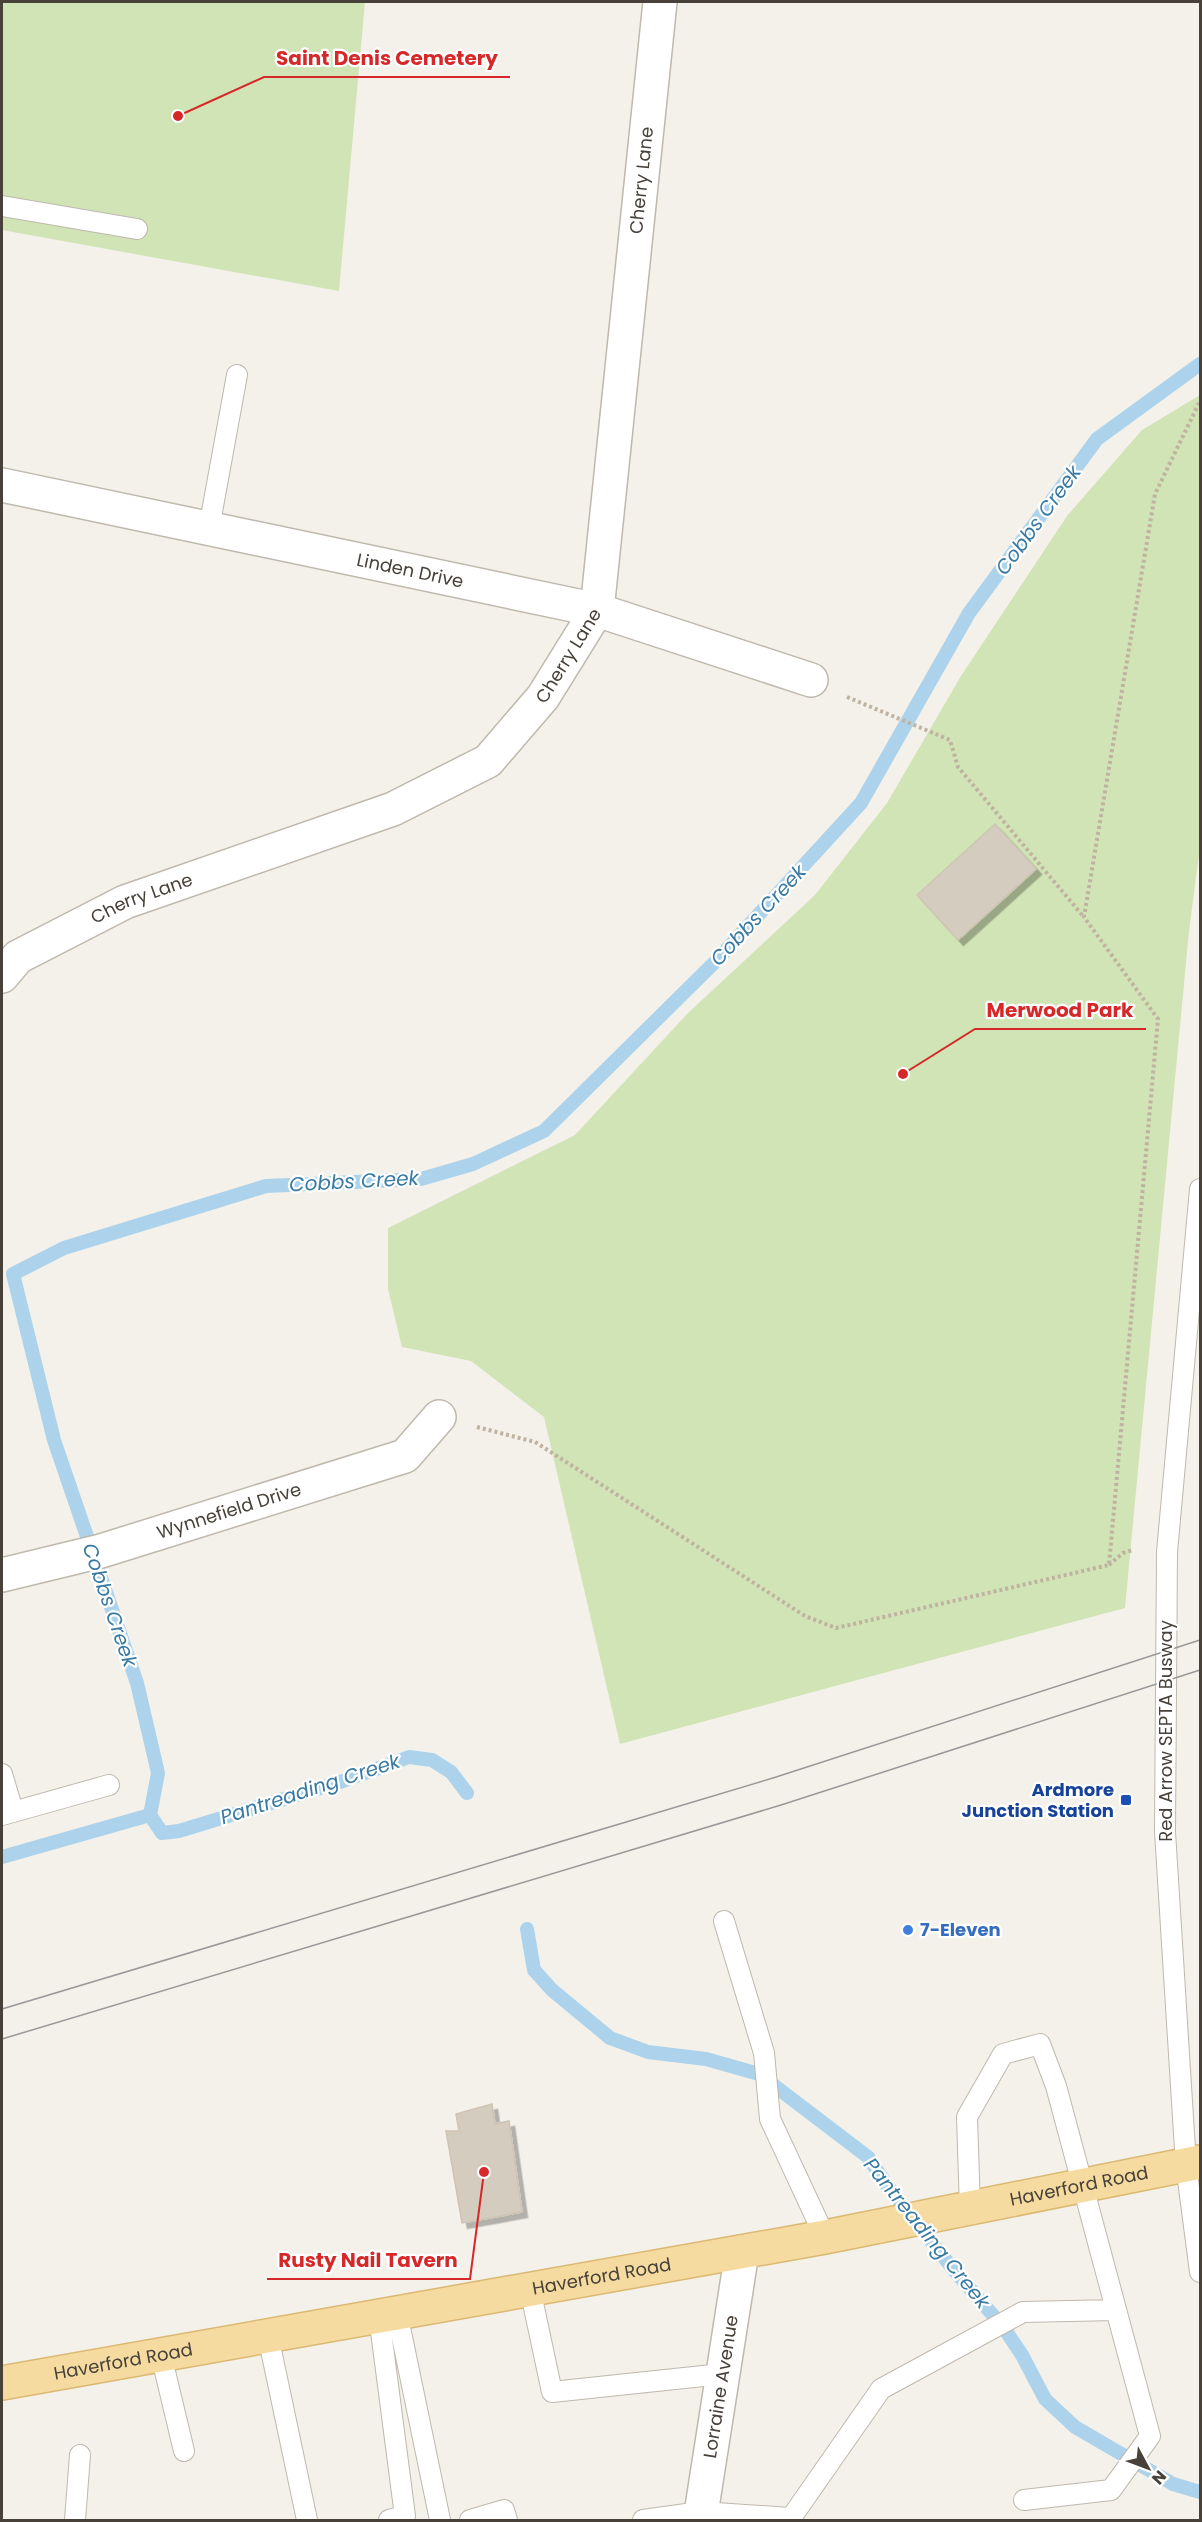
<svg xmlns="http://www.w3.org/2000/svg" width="1202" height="2522" font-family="Poppins,sans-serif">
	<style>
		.green { fill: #d1e4b6 }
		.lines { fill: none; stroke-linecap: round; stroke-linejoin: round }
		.stream { stroke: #acd3eb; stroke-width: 14 }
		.building { fill: #d5ccc0; stroke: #cfc4b4; stroke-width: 1.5; filter: url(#shadow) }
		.lane-casing { stroke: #bfb8ad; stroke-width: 22 }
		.street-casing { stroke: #bfb8ad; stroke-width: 36 }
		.primary-casing { stroke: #dbb871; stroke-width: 36 }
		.path { stroke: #bfb3a0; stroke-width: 4; stroke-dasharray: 3 3; stroke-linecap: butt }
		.lane { stroke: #fff; stroke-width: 20 }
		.street { stroke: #fff; stroke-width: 33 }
		.primary { stroke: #f6dba1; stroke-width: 33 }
		.tram { stroke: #989898; stroke-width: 1.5 }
		.transit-dot { fill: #1a4fb4; stroke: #fff; stroke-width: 2 }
		.shop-dot { fill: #3f7fe0; stroke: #fff; stroke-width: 2 }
		.labels { text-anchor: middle; stroke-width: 4.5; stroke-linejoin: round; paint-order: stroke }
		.street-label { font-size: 18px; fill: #474139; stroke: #fff }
		.transit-label { font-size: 18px; font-weight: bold; fill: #164399; stroke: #fff; text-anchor: end }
		.shop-label { font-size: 18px; font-weight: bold; fill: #366cbe; stroke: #fff; text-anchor: start }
		.water-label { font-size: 20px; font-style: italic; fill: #387aa3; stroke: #fff }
		.leader { fill: none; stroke: #d62828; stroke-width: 2 }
		.callout-dot { fill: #d62828; stroke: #fff; stroke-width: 2 }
		.callout-label { font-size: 20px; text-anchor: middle; font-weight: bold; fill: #d62828; stroke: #fff; stroke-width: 4.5; stroke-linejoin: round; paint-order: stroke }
	</style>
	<defs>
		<filter id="shadow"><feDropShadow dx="5.5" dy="5.5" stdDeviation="0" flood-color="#0004"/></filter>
	</defs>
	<rect width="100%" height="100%" fill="#f4f1ea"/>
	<path class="green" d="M2,2H365L339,291L2,230Z
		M1200,395V847L1189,931L1125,1608L620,1744L544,1417L471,1361L402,1347L388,1289V1228L575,1135L688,1013L815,895L887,803L961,676L1067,516L1142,430Z"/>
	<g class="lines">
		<path class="stream" d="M150,1815L162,1833L179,1831L343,1781L409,1757L432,1760L451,1772L467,1793
			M2,1857L150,1815L158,1773L137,1683L54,1440L13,1274L64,1248L266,1186L421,1179L473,1164L544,1131L715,962L861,803L969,613L1097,439L1200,364
			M527,1929L534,1970L552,1990L610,2038L648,2052L706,2059L759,2074L868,2157L886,2184L953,2269L1004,2328L1022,2355L1045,2399L1075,2427L1173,2484L1200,2492"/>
	</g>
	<path class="building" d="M995,824L1036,869L958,940L917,895Z
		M492,2104L495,2124L509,2121L522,2212L462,2223L446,2131H459L456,2114Z"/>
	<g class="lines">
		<g class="lane-casing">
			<path id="lane" d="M2,206L137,229
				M209,528L237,375
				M1200,1189L1167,1552L1165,1832L1186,2165L1200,2272
				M2,1774L13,1811
				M2,1815L109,1785
				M724,1921L764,2053L770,2119L825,2237
				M970,2209L967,2117L1003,2054L1040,2044L1056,2086L1150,2436L1111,2490L1024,2500
				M530,2289L552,2392L722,2374
				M397,2313L440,2520
				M379,2316L405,2516L389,2520
				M268,2336L307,2520
				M161,2355L184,2451
				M75,2520L80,2455
				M470,2520L504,2510L507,2520
				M643,2520L701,2512L791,2518L881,2389L1023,2312L1116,2310"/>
		</g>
		<g class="street-casing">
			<g id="street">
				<path id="s1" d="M2,485L597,610L811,680"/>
				<path id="s2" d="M2,976L18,957L125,902L393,809L488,761L543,697L597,610L660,2"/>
				<path id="s3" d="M2,1575L101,1551L405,1456L439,1417"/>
				<path id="s4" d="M700,2520L742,2252"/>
			</g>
		</g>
		<g class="primary-casing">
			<g id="primary">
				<path id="s5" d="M2,2383L825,2237L1200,2162"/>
			</g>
		</g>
		<path class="path" d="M847,697L950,740L958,767L1083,916
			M477,1427L535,1442L805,1616L836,1628L1109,1565L1158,1019L1084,917L1155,494L1200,401
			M1109,1565L1123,1553L1133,1550"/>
		<use href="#lane" class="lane"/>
		<use href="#street" class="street"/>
		<use href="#primary" class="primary"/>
		<path class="tram" d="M2,2009L773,1778L1200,1640
			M2,2039L781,1805L1200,1670"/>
	</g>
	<rect class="transit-dot" x="1120" y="1794" width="12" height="12" rx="3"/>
	<circle class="shop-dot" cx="908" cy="1930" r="6"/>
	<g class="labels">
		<g class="street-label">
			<text dy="6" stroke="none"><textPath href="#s2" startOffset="1154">Cherry Lane</textPath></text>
			<text dy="6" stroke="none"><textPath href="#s1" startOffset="417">Linden Drive</textPath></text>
			<text dy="6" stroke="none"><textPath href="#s2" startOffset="668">Cherry Lane</textPath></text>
			<text dy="6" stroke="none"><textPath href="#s2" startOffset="162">Cherry Lane</textPath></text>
			<text dy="6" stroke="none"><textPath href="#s3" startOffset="236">Wynnefield Drive</textPath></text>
			<text transform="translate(1166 1731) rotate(-90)" y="6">Red Arrow SEPTA Busway</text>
			<text dy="6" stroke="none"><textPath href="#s5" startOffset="1095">Haverford Road</textPath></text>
			<text dy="6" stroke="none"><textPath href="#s5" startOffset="609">Haverford Road</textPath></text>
			<text dy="6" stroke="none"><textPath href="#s5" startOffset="123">Haverford Road</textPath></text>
			<text dy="6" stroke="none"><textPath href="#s4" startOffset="135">Lorraine Avenue</textPath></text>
		</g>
		<g class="transit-label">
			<text x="1114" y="1796">Ardmore<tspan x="1114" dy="21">Junction Station</tspan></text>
		</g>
		<g class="shop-label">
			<text x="920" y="1936">7-Eleven</text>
		</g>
		<g class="water-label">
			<text transform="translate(1038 520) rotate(-54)" y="7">Cobbs Creek</text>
			<text transform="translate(758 915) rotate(-47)" y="7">Cobbs Creek</text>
			<text transform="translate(354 1181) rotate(-3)" y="7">Cobbs Creek</text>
			<text transform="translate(110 1605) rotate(71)" y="7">Cobbs Creek</text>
			<text transform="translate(310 1789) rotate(-18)" y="7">Pantreading Creek</text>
			<text transform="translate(927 2233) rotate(51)" y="7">Pantreading Creek</text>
		</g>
	</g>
	<path class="leader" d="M178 116L264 77H510M903 1074L975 1029H1146M484 2172L470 2279H267"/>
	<g class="callout-dot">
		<circle cx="178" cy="116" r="6"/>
		<circle cx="903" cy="1074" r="6"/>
		<circle cx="484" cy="2172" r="6"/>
	</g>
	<g class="callout-label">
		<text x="387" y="65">Saint Denis Cemetery</text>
		<text x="1060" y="1017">Merwood Park</text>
		<text x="368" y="2267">Rusty Nail Tavern</text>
	</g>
	<rect width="1202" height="2522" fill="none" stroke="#474139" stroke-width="6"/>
	<g transform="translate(1148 2468) rotate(131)" stroke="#ffffff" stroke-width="4.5" paint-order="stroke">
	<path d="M0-4.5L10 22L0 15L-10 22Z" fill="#474139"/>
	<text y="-9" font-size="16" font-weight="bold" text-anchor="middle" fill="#474139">N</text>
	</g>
</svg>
